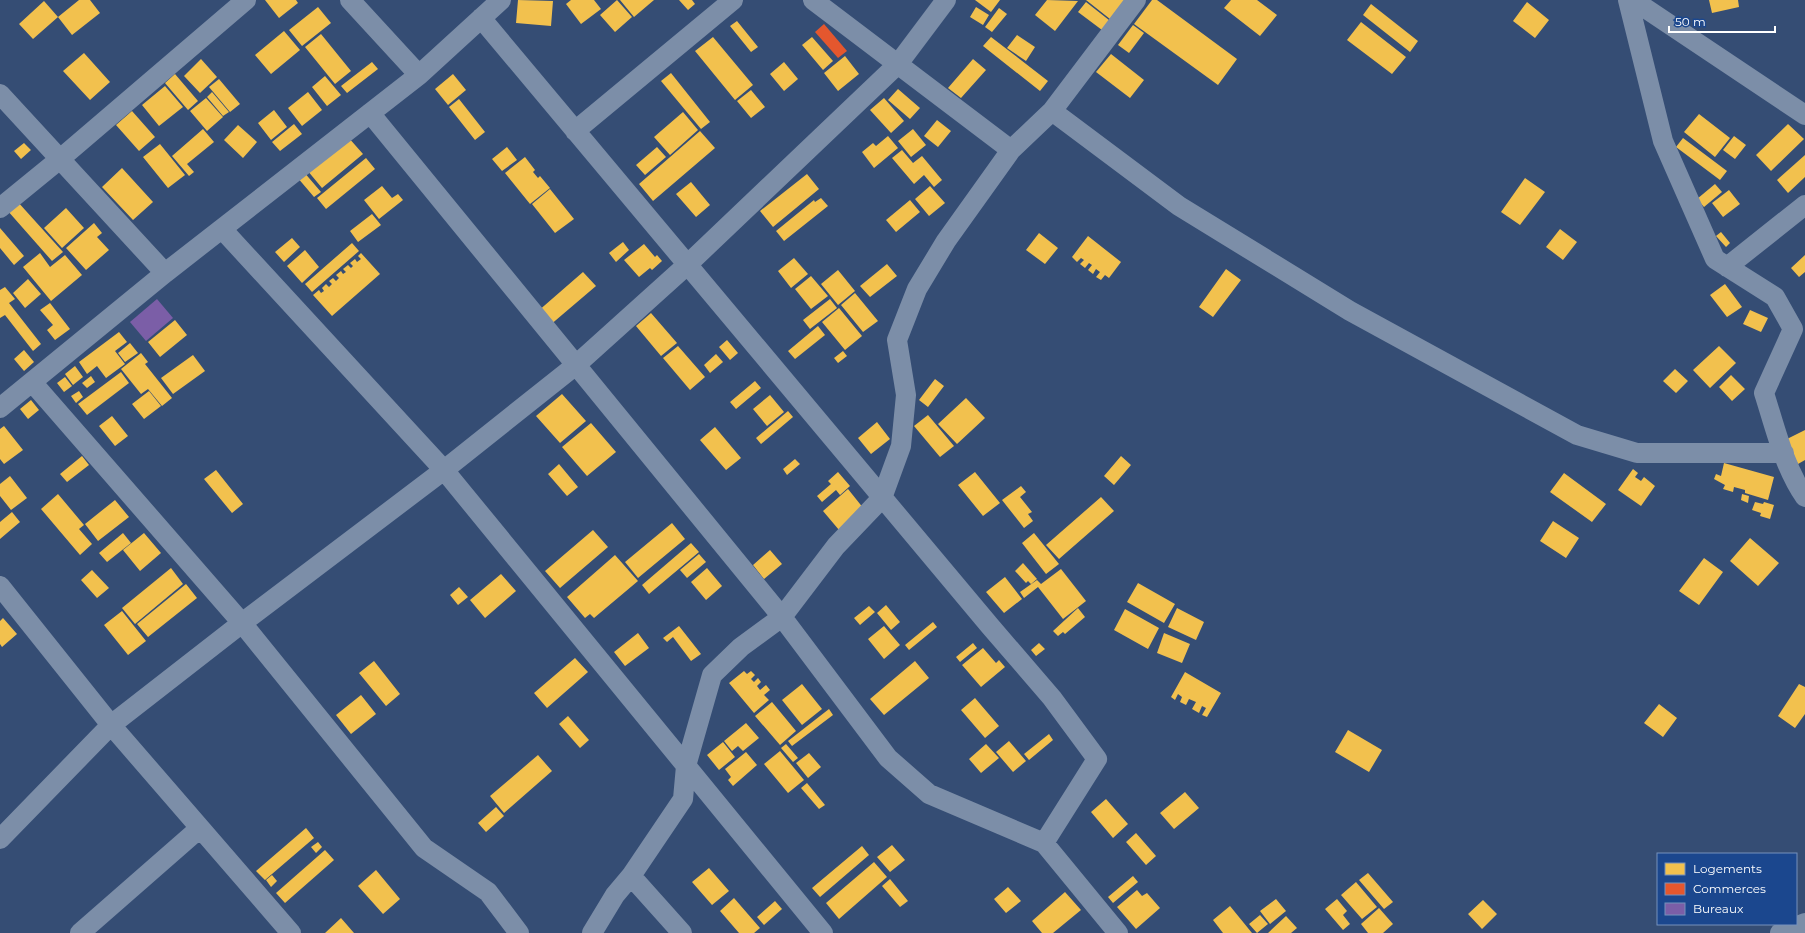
<svg xmlns="http://www.w3.org/2000/svg" width="1805" height="933" font-family="Montserrat,sans-serif">
	<style>
		.homes { fill: #f2c14e }
		.shops { fill: #e4572e }
		.offices { fill: #7b5ea7 }
		.lines { fill: none; stroke-linecap: round; stroke-linejoin: round }
		.minor { stroke: #7c8ea8; stroke-width: 20 }
	</style>
	<rect width="100%" height="100%" fill="#354d74"/>
	<path class="homes" d="M79,0H90L100,13L72,35L58,17Z
		M265,0H296L298,3L279,18Z
		M518,0L553,1L551,26L516,23Z
		M571,0H594L601,9L581,24L566,4Z
		M617,0L632,17L615,32L600,15Z
		M620,0H654L634,17Z
		M679,0H692L695,4L688,10Z
		M975,0H1000L991,12Z
		M1047,0L1078,1L1055,31L1035,15Z
		M1086,0H1125L1110,19Z
		M1152,0H1157L1237,59L1218,85L1134,24Z
		M1231,0H1257L1277,15L1260,36L1224,8Z
		M1709,0H1738L1739,7L1712,13Z
		M44,1L58,17L33,39L19,24Z
		M1086,2L1114,24L1106,33L1078,12Z
		M1527,2L1549,20L1535,38L1513,21Z
		M1371,4L1418,41L1410,52L1363,15Z
		M318,7L331,23L302,46L289,30Z
		M976,7L989,15L983,25L970,17Z
		M999,8L1007,14L992,32L985,27Z
		M737,21L758,47L751,52L730,26Z
		M1361,22L1406,57L1392,74L1347,40Z
		M1133,25L1144,33L1129,53L1118,45Z
		M284,31L300,50L271,74L255,55Z
		M321,34L351,71L335,84L305,47Z
		M1017,35L1035,47L1026,61L1007,48Z
		M713,37L753,85L735,100L695,51Z
		M812,37L833,61L823,70L802,45Z
		M991,37L1048,81L1040,91L983,46Z
		M84,53L110,82L90,100L63,71Z
		M1111,54L1144,80L1130,98L1096,72Z
		M845,56L859,74L838,91L824,73Z
		M201,59L217,77L200,93L184,76Z
		M973,59L986,70L961,98L948,88Z
		M372,62L378,69L347,93L341,86Z
		M784,62L798,79L784,91L770,74Z
		M671,73L710,122L701,129L661,81Z
		M175,74L198,101L188,110L165,83Z
		M453,74L466,90L448,105L435,89Z
		M325,76L341,95L327,106L312,87Z
		M219,79L240,104L230,112L209,87Z
		M165,86L183,107L159,126L142,105Z
		M898,89L920,108L910,119L888,100Z
		M751,90L765,107L751,118L737,101Z
		M212,92L229,112L223,116L207,97Z
		M308,92L322,110L302,126L288,108Z
		M206,98L223,117L207,131L190,111Z
		M884,98L904,121L891,133L870,110Z
		M459,99L485,132L475,140L449,107Z
		M274,110L287,127L271,140L258,123Z
		M132,111L155,137L139,151L116,125Z
		M683,112L698,130L670,155L654,137Z
		M1699,114L1730,138L1715,157L1684,132Z
		M937,120L951,131L938,147L924,136Z
		M294,124L302,134L280,151L272,142Z
		M1788,124L1804,139L1771,171L1756,155Z
		M238,125L257,142L243,158L224,140Z
		M203,129L214,142L187,164L194,172L189,176L172,156Z
		M913,129L926,145L911,157L898,141Z
		M700,131L715,148L653,201L639,184Z
		M888,136L898,148L874,168L862,152L873,143L876,146Z
		M1734,136L1746,145L1735,159L1723,150Z
		M348,137L363,154L322,188L307,170Z
		M1683,138L1727,171L1720,180L1676,147Z
		M24,143L31,150L21,159L14,151Z
		M160,144L185,175L168,188L143,157Z
		M507,147L517,160L502,171L492,159Z
		M657,147L666,157L645,175L636,165Z
		M902,150L913,163L922,156L942,180L934,187L924,175L914,184L892,158Z
		M1805,155V177L1788,193L1777,180Z
		M525,157L535,170L533,172L538,178L540,176L550,188L530,204L505,173Z
		M366,158L375,169L326,209L317,198Z
		M122,168L153,202L133,220L102,187Z
		M303,171L321,192L314,197L297,177Z
		M807,174L819,189L773,227L760,211Z
		M1525,178L1545,192L1520,225L1501,212Z
		M691,182L710,205L696,217L676,194Z
		M1715,184L1722,192L1704,207L1697,199Z
		M382,186L392,198L398,194L403,200L379,219L364,200Z
		M930,186L945,203L929,216L915,199Z
		M550,189L574,219L555,233L532,204Z
		M1729,190L1740,204L1723,217L1712,203Z
		M821,198L828,206L784,241L776,231L814,200L815,202Z
		M910,200L920,212L896,232L886,220Z
		M17,201L63,252L52,261L7,210Z
		M66,208L84,228L62,248L44,228Z
		M372,214L381,225L358,242L350,231Z
		M94,223L102,233L97,237L109,250L86,270L66,248Z
		M0,228L24,256L14,265L0,248Z
		M1560,229L1577,242L1563,260L1546,247Z
		M1721,232L1730,243L1726,247L1716,236Z
		M1039,233L1058,248L1045,264L1026,250Z
		M1088,236L1121,262L1109,278L1105,275L1101,280L1096,277L1100,272L1096,269L1093,274L1088,270L1092,265L1089,263L1085,268L1080,264L1084,260L1081,258L1077,262L1072,257Z
		M292,238L300,247L284,262L275,252Z
		M623,242L629,250L616,262L609,253Z
		M352,243L359,251L312,292L305,284Z
		M644,244L655,257L657,255L662,261L652,270L650,268L639,277L624,260Z
		M305,250L319,267L302,283L287,266Z
		M40,253L50,267L65,255L82,275L51,301L23,267Z
		M361,253L380,274L332,316L313,295L319,290L321,293L324,291L322,288L326,284L329,287L332,284L329,281L333,278L336,281L339,278L336,275L341,271L343,274L346,272L343,269L348,265L351,268L353,266L350,263L355,259L357,262L361,259L358,256Z
		M1805,255V272L1799,277L1791,268Z
		M794,258L808,274L791,288L778,271Z
		M887,264L897,276L870,297L860,286Z
		M1226,269L1241,280L1213,317L1199,307Z
		M838,270L855,291L838,305L821,284Z
		M583,272L596,286L549,326L537,312Z
		M811,276L828,296L811,309L795,289Z
		M28,279L41,294L25,308L13,293Z
		M1725,284L1742,307L1727,317L1710,295Z
		M5,287L15,299L9,303L41,344L33,351L5,315L0,318V290Z
		M855,293L878,321L863,332L841,305Z
		M830,299L837,308L810,329L803,320Z
		M50,303L70,329L55,340L47,330L53,325L40,310Z
		M839,308L862,336L845,350L822,322Z
		M1750,310L1768,318L1761,332L1743,324Z
		M651,313L677,343L661,356L636,326Z
		M175,320L187,335L160,357L148,342Z
		M818,326L825,335L795,359L788,351Z
		M119,332L127,342L115,351L125,364L106,378L97,366L87,374L79,362Z
		M727,340L738,353L730,360L719,347Z
		M130,343L138,353L125,362L118,353Z
		M678,346L705,377L690,390L663,358Z
		M1719,346L1736,363L1710,388L1693,370Z
		M24,350L34,362L24,371L14,359Z
		M843,351L847,356L838,363L834,358Z
		M141,353L148,362L145,364L172,398L162,406L148,389L141,394L121,369Z
		M716,354L723,362L710,373L704,365Z
		M193,355L205,371L173,394L161,378Z
		M75,366L83,377L73,385L65,374Z
		M1675,369L1688,381L1676,393L1663,381Z
		M121,372L129,383L87,415L78,404Z
		M1731,375L1745,389L1732,401L1719,387Z
		M91,376L95,382L87,388L82,383Z
		M65,377L72,386L64,392L57,383Z
		M935,379L944,386L928,407L919,400Z
		M755,381L761,388L736,409L730,402Z
		M79,391L83,397L76,403L71,396Z
		M149,391L161,406L144,419L132,404Z
		M562,394L586,421L560,443L536,416Z
		M770,395L784,412L767,426L753,409Z
		M966,398L985,418L957,444L938,424Z
		M31,400L39,410L28,419L20,409Z
		M788,411L793,417L761,444L756,438Z
		M928,415L954,446L940,457L914,426Z
		M112,416L128,436L115,446L99,426Z
		M877,422L890,439L871,454L858,438Z
		M591,423L616,452L587,476L562,447Z
		M4,426L23,450L4,464L0,459V429Z
		M715,427L741,458L726,470L700,440Z
		M1805,430V460L1798,464L1785,440Z
		M82,456L89,465L67,482L60,474Z
		M1121,456L1131,465L1114,485L1104,476Z
		M795,459L800,464L787,475L783,469Z
		M1724,463L1774,477L1768,500L1745,493V490L1734,487L1733,492L1723,489L1725,485L1714,479L1716,474L1721,476Z
		M559,464L578,487L567,496L548,474Z
		M1633,469L1638,473L1635,477L1641,481L1644,477L1655,486L1641,506L1618,490Z
		M216,470L243,504L232,513L204,479Z
		M838,472L850,486L840,495L836,490L822,502L817,496L831,484L828,481Z
		M975,472L1000,503L983,516L958,485Z
		M1564,473L1606,504L1592,522L1550,492Z
		M10,476L27,498L11,510L0,496V484Z
		M1021,486L1026,492L1020,497L1032,512L1028,514L1033,521L1024,528L1002,500Z
		M848,489L864,509L839,530L823,511Z
		M58,494L84,525L79,529L92,544L80,555L41,509Z
		M1742,494L1749,496L1748,503L1741,500Z
		M1101,497L1114,511L1059,559L1046,545Z
		M115,500L129,517L98,541L85,524Z
		M1755,502L1763,504L1764,502L1774,505L1770,519L1760,516L1761,513L1752,510Z
		M12,512L20,522L0,539V522Z
		M1553,521L1579,538L1566,558L1540,541Z
		M672,523L685,539L638,578L625,562Z
		M593,530L608,547L560,588L545,571Z
		M123,533L131,543L107,562L99,553Z
		M144,533L161,553L140,571L123,550Z
		M1034,533L1059,564L1046,574L1022,543Z
		M1750,538L1779,563L1758,586L1730,561Z
		M691,543L699,552L649,594L642,585Z
		M770,550L782,564L764,579L753,565Z
		M699,554L706,562L687,578L680,570Z
		M615,555L638,581L594,618L590,614L585,618L567,597Z
		M1704,558L1723,572L1699,605L1679,591Z
		M1023,563L1037,579L1031,584L1028,581L1026,583L1015,571Z
		M171,568L183,584L135,624L122,608Z
		M707,568L722,586L706,600L691,582Z
		M1061,569L1086,601L1063,619L1038,587L1024,598L1020,592L1037,580L1041,584Z
		M92,570L109,588L97,598L81,580Z
		M501,574L516,591L485,618L470,600Z
		M1005,577L1022,599L1004,613L986,592Z
		M1138,583L1175,604L1164,623L1127,602Z
		M186,584L197,598L148,637L137,624Z
		M459,587L468,597L458,605L450,595Z
		M886,605L900,622L891,630L877,613Z
		M869,606L875,612L860,625L854,618Z
		M1078,608L1085,617L1065,634L1063,632L1058,636L1053,631Z
		M1177,608L1204,622L1196,640L1168,627Z
		M1125,609L1159,628L1148,649L1114,630Z
		M122,611L146,641L128,655L104,625Z
		M3,618L17,634L2,647L0,644V621Z
		M933,622L937,627L909,650L905,645Z
		M679,626L701,654L691,661L673,637L667,642L663,638Z
		M884,626L900,645L884,659L868,639Z
		M638,633L649,648L625,666L614,652Z
		M1164,633L1190,644L1182,663L1157,653Z
		M973,643L977,648L960,662L956,657Z
		M1039,643L1045,649L1036,656L1031,650Z
		M983,648L996,663L999,660L1005,667L981,687L962,665Z
		M575,658L588,672L547,708L534,693Z
		M374,661L400,694L386,706L359,673Z
		M915,661L929,678L884,715L870,699Z
		M744,671L747,674L751,671L755,675L751,679L754,682L758,678L761,682L757,686L760,690L766,685L770,690L764,695L769,700L754,713L729,683Z
		M1185,672L1221,693L1207,717L1202,715L1206,708L1202,706L1199,713L1192,709L1196,702L1189,699L1186,705L1180,702L1182,697L1178,694L1175,700L1171,697Z
		M802,684L822,709L802,725L782,700Z
		M1799,684L1805,687V714L1795,728L1778,716Z
		M361,695L376,714L351,734L336,715Z
		M975,698L999,726L985,738L961,710Z
		M772,702L796,731L780,745L755,716Z
		M1659,704L1677,718L1663,737L1644,723Z
		M829,709L833,715L792,746L788,741Z
		M568,716L589,740L580,748L559,724Z
		M746,723L759,738L743,751L738,746L732,751L724,741Z
		M1348,730L1382,750L1369,772L1335,752Z
		M1049,734L1053,740L1029,760L1024,754Z
		M1009,741L1026,761L1013,772L996,752Z
		M723,742L735,757L719,770L707,755Z
		M786,744L798,758L793,762L781,748Z
		M986,744L999,758L981,773L969,759Z
		M780,751L804,780L788,793L764,764Z
		M746,752L757,765L733,786L728,780L731,777L725,769Z
		M809,753L821,767L808,778L796,763Z
		M538,755L552,771L504,813L490,796Z
		M807,783L825,805L819,809L801,788Z
		M1185,792L1199,808L1174,829L1160,813Z
		M1106,799L1128,824L1113,838L1091,812Z
		M496,807L504,816L486,832L478,823Z
		M306,828L314,838L265,880L256,871Z
		M1136,833L1156,856L1146,865L1126,842Z
		M318,842L322,847L316,853L311,847Z
		M892,845L905,860L890,872L877,857Z
		M862,846L869,855L820,897L812,888Z
		M325,850L334,860L285,903L276,893Z
		M874,862L887,877L839,919L826,903Z
		M709,868L729,891L712,905L692,882Z
		M376,870L400,899L383,914L358,886Z
		M1368,873L1393,902L1384,909L1359,880Z
		M272,875L277,881L271,887L266,880Z
		M1133,876L1138,882L1113,903L1108,897Z
		M890,879L908,901L900,907L882,886Z
		M1356,882L1377,907L1362,919L1341,895Z
		M1008,887L1021,901L1006,913L994,899Z
		M1137,890L1142,896L1147,893L1160,908L1136,929L1117,907Z
		M1065,892L1081,910L1053,933H1042L1032,921Z
		M734,898L760,928L754,933H739L720,911Z
		M1276,899L1286,911L1270,924L1260,911Z
		M1337,899L1347,911L1343,915L1350,924L1343,930L1325,909Z
		M1483,900L1497,914L1482,929L1468,914Z
		M775,901L782,909L764,925L757,917Z
		M1230,906L1252,933H1223L1213,920Z
		M1379,908L1393,924L1383,933H1368L1361,924Z
		M1260,915L1268,924L1257,933L1249,924Z
		M1286,916L1297,928L1291,933H1268Z
		M341,918L354,933H325Z"/>
	<path class="shops" d="M824,24L847,51L838,58L815,32Z"/>
	<path class="offices" d="M157,299L173,318L146,341L130,322Z"/>
	<g class="lines">
		<path class="minor" d="M350,0L419,75
			M813,0L1011,150
			M1628,0L1663,141L1715,259L1775,297L1793,329L1764,393C1775,427 1784,467 1805,497
			M1633,0L1805,115
			M481,18L990,626L1052,698L1097,759L1044,843
			M0,94L165,273
			M1052,111L1179,206L1350,311L1577,435L1637,453H1784
			M370,113L782,617L888,758L929,794L1044,843L1118,933
			M575,131L733,0
			M0,208L60,159L246,0
			M222,229L444,470L823,933
			M1727,267L1805,205
			M32,382L242,623L424,848L488,892L519,933
			M0,408L165,273L419,75L501,0
			M0,586L111,725L291,933
			M0,839L111,725L242,623L444,470L576,365L687,265L898,64L946,0
			M631,876L682,933
			M80,933L200,828
			M592,933L615,895L631,876L683,799L686,766L712,675L741,647L782,617L836,546L882,498L901,446L906,395L897,340L917,289L946,241L1011,150L1052,111L1136,0
			M1780,933L1805,923"/>
	</g>
	<rect x="1657" y="853" width="140" height="72" fill="#1b478e" stroke="#7691bb"/>
	<rect x="1665" y="863" width="20" height="12" fill="#f2c14e" stroke="#7691bb"/>
	<text x="1693" y="873" font-size="12" fill="#ffffff">Logements</text>
	<rect x="1665" y="883" width="20" height="12" fill="#e4572e" stroke="#7691bb"/>
	<text x="1693" y="893" font-size="12" fill="#ffffff">Commerces</text>
	<rect x="1665" y="903" width="20" height="12" fill="#7b5ea7" stroke="#7691bb"/>
	<text x="1693" y="913" font-size="12" fill="#ffffff">Bureaux</text>
	<path d="M1669 26v6h106v-6" fill="none" stroke="#ffffff" stroke-width="2"/>
	<text x="1675" y="26" font-size="12" fill="#ffffff" stroke="#1b478e" stroke-width="3" paint-order="stroke">50 m</text>
</svg>
